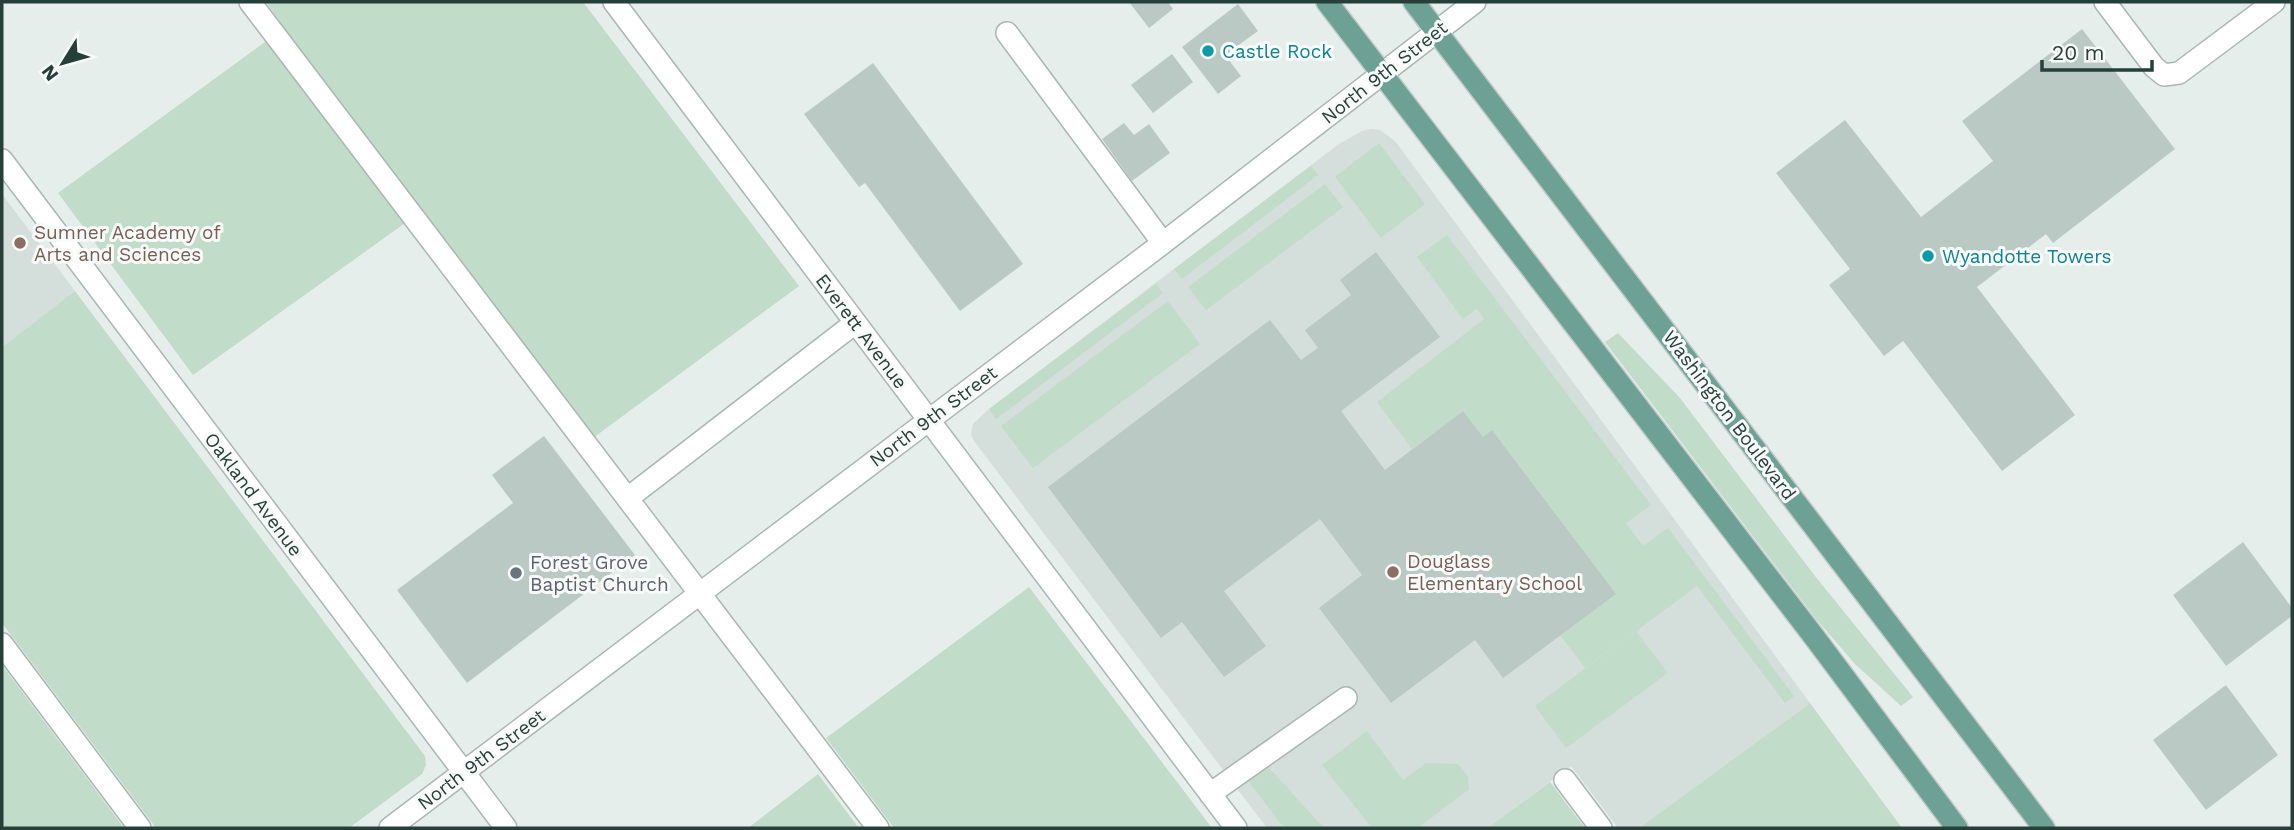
<svg xmlns="http://www.w3.org/2000/svg" width="2294" height="830" font-family="'Work Sans',sans-serif">
	<style>
		.built { fill: #d4deda }
		.green { fill: #c1ddc9 }
		.building { fill: #bbc9c4 }
		.lines { fill: none; stroke-linecap: round; stroke-linejoin: round }
		.minor-casing { stroke: #a9b6b2; stroke-width: 24 }
		.major-casing { stroke: #c2c9c8; stroke-width: 24 }
		.minor { stroke: #fff; stroke-width: 21 }
		.major { stroke: #6da195; stroke-width: 21 }
		.culture-dot { fill: #0f9aa8; stroke: #f7faf9; stroke-width: 2.5 }
		.education-dot { fill: #8d6e63; stroke: #f7faf9; stroke-width: 2.5 }
		.worship-dot { fill: #6b7280; stroke: #f7faf9; stroke-width: 2.5 }
		.labels { text-anchor: middle; stroke-width: 6; stroke-linejoin: round; paint-order: stroke }
		.culture-label { font-size: 19px; fill: #0d838f; stroke: #f7faf9; text-anchor: start }
		.street-label { font-size: 19px; fill: #263f39; stroke: #f7faf9 }
		.education-label { font-size: 19px; fill: #785e54; stroke: #f7faf9; text-anchor: start }
		.worship-label { font-size: 19px; fill: #5b616d; stroke: #f7faf9; text-anchor: start }
	</style>
	<rect width="100%" height="100%" fill="#e6eeeb"/>
	<path class="built" d="M1371,129L1380,130L1395,141L1810,703L1639,828H1618L1571,766L1487,828H1267L974,441L971,434L973,424L989,409L1339,144L1362,131Z
		M2,194L75,291L2,347Z"/>
	<path class="green" d="M266,2H583L799,286L593,438L422,211L193,375L58,193L284,28Z
		M1379,143L1425,204L1381,238L1335,177Z
		M1311,166L1318,175L1182,279L1174,269Z
		M1325,184L1343,207L1206,310L1188,287Z
		M1447,235L1651,505L1626,523L1643,546L1668,528L1794,696L1785,703L1697,586L1636,631L1668,673L1566,748L1535,706L1634,632L1585,668L1560,635L1615,593L1492,430L1483,437L1463,411L1412,449L1377,402L1484,319L1477,309L1463,319L1417,257Z
		M1156,284L1163,293L996,419L989,409Z
		M75,291L425,756L426,765L422,774L349,828H156L2,623V347Z
		M1168,301L1200,344L1033,468L1001,426Z
		M1618,333L1680,398L1815,576L1913,697L1901,706L1855,664L1816,619L1605,342Z
		M1029,587L1212,828H894L826,738Z
		M2,665L124,828H2Z
		M1810,703L1902,828H1639Z
		M1367,731L1403,780L1426,763L1458,764L1468,776L1469,789L1418,828H1372L1322,765Z
		M1269,768L1324,828H1284L1249,782Z
		M818,774L859,828H748Z
		M1550,782L1585,828H1487Z"/>
	<path class="building" d="M1129,2H1168L1173,9L1149,28Z
		M1238,4L1258,31L1225,55L1241,76L1218,94L1182,47Z
		M2082,29L2175,149L2053,243L2046,234L1977,287L2075,415L2002,471L1903,341L1884,356L1829,285L1850,269L1776,173L1845,120L1921,217L1993,161L1962,121Z
		M1172,54L1193,82L1153,113L1131,85Z
		M873,63L1023,264L960,311L865,183L859,187L804,114Z
		M1124,123L1134,135L1149,124L1170,153L1132,181L1102,139Z
		M1376,252L1440,337L1341,411L1385,470L1463,411L1483,437L1492,430L1616,594L1503,678L1475,640L1391,703L1319,608L1362,575L1320,519L1224,591L1266,646L1224,677L1182,622L1161,638L1048,487L1270,320L1301,360L1318,348L1305,330L1351,295L1340,280Z
		M544,436L635,555L467,683L397,590L513,503L492,475Z
		M2243,542L2292,608V616L2226,666L2173,595Z
		M2226,685L2278,755L2206,810L2153,740Z"/>
	<g class="lines">
		<g class="minor-casing">
			<path id="minor" d="M250,2L878,828
				M614,2L1236,828
				M2105,2L2154,67L2164,75L2179,73L2274,2
				M1007,33L1163,243
				M2,160L506,828
				M628,498L855,323
				M2,644L140,828
				M1565,780L1601,828
				M1210,794L1346,698
				M390,828L1163,243L1475,2"/>
		</g>
		<g class="major-casing">
			<path id="major" d="M1327,2L1815,638L1957,828
				M1414,2L2044,828"/>
		</g>
		<use href="#minor" class="minor"/>
		<use href="#major" class="major"/>
	</g>
	<g class="culture-dot">
		<circle cx="1208" cy="51" r="7"/>
		<circle cx="1928" cy="256" r="7"/>
	</g>
	<g class="education-dot">
		<circle cx="20" cy="243" r="7"/>
		<circle cx="1393" cy="572" r="7"/>
	</g>
	<circle class="worship-dot" cx="516" cy="573" r="7"/>
	<g class="labels">
		<g class="culture-label">
			<text x="1222" y="58">Castle Rock</text>
			<text x="1942" y="263">Wyandotte Towers</text>
		</g>
		<g class="street-label">
			<text transform="translate(1384 72) rotate(-38)" y="7">North 9th Street</text>
			<text transform="translate(862 331) rotate(53)" y="7">Everett Avenue</text>
			<text transform="translate(1730 415) rotate(53)" y="7">Washington Boulevard</text>
			<text transform="translate(933 416) rotate(-37)" y="7">North 9th Street</text>
			<text transform="translate(254 494) rotate(53)" y="7">Oakland Avenue</text>
			<text transform="translate(481 759) rotate(-37)" y="7">North 9th Street</text>
		</g>
		<g class="education-label">
			<text x="34" y="239">Sumner Academy of<tspan x="34" dy="22">Arts and Sciences</tspan></text>
			<text x="1407" y="568">Douglass<tspan x="1407" dy="22">Elementary School</tspan></text>
		</g>
		<g class="worship-label">
			<text x="530" y="569">Forest Grove<tspan x="530" dy="22">Baptist Church</tspan></text>
		</g>
	</g>
	<rect width="2294" height="830" fill="none" stroke="#263f39" stroke-width="7"/>
	<g transform="translate(63 63) rotate(233)" stroke="#f7faf9" stroke-width="5" paint-order="stroke">
	<path d="M0-5L12 26L0 18L-12 26Z" fill="#263f39"/>
	<text y="-10" font-size="19" font-weight="bold" text-anchor="middle" fill="#263f39">N</text>
	</g>
	<path d="M2042 60v10h110v-10" fill="none" stroke="#263f39" stroke-width="3.5"/>
	<text x="2052" y="60" font-size="21" fill="#263f39" stroke="#f7faf9" stroke-width="5" paint-order="stroke">20 m</text>
</svg>
